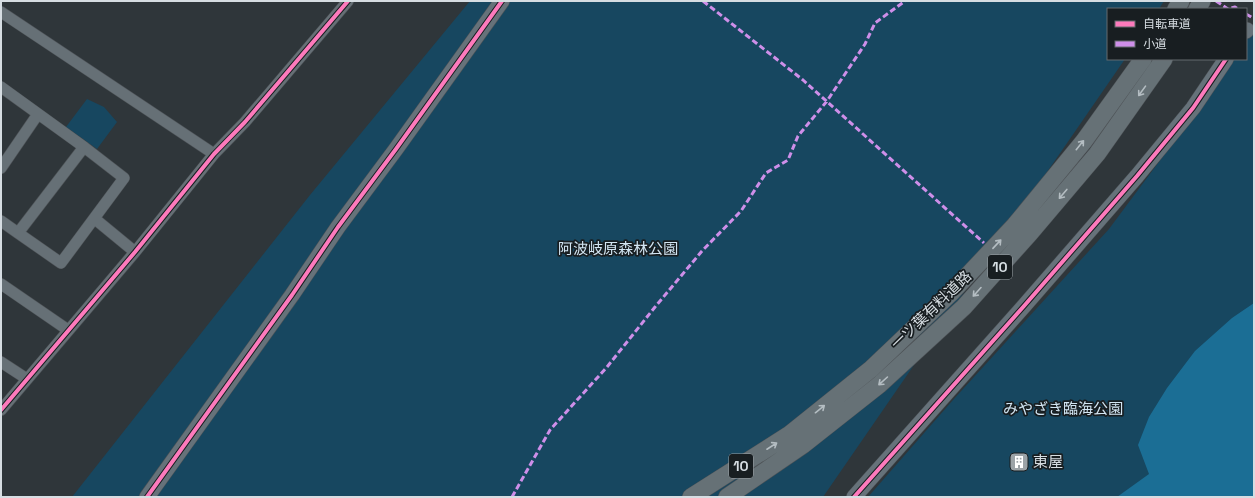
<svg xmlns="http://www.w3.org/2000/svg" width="1255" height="498" font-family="'Space Grotesk','Noto Sans JP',sans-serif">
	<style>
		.green { fill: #174760 }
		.water { fill: #1b6e95 }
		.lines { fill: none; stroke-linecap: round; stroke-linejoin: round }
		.street-casing { stroke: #4e5357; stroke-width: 12 }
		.secondary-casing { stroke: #4e5357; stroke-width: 16 }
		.primary-casing { stroke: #4e5357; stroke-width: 18 }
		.street { stroke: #667076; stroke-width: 11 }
		.secondary { stroke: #66727a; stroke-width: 15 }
		.primary { stroke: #667176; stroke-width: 17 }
		.quiet { stroke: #ce8fe9; stroke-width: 3; stroke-dasharray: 6 3; stroke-linecap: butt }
		.cycleway-casing { stroke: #181e21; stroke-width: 6 }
		.cycleway { stroke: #fd7abc; stroke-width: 4 }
		.oneway { stroke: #b4bdc2 }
		.labels { text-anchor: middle; stroke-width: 3.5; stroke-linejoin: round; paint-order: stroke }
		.shield { fill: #181e21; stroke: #9da4a8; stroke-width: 1 }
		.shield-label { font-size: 14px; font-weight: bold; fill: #d6dde2 }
		.park-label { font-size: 15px; fill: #d2e5f2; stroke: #181e21 }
		.street-label { font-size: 15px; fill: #d6dde2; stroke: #181e21 }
		.poi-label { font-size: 15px; fill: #d6dde2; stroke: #181e21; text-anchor: start }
	</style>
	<rect width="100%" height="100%" fill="#2f363a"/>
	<path class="green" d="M470,1H1164L1159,9H1108V59H1125L823,497H72L310,195Z
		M1254,28V312L1184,497H868L953,400L1109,229L1213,89L1233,59H1246V39Z
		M87,99L104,107L117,122L97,149L66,127Z"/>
	<path class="water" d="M1254,303V497H1117L1149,474L1138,445L1149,417L1167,388L1195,351L1232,318Z"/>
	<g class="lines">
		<g class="street-casing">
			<path id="street" d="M1,12L214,154
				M1,87L84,147L18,233L1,221
				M1,168L38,114
				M95,219L135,252
				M18,233L61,263L124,178L84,147
				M1,284L68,330
				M1,362L27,379
				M1,410L135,252L214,154L245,122L348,1"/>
		</g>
		<g class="secondary-casing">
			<path id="secondary" d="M1246,31L1247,30
				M147,497L292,295L338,227L396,149L502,1
				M854,497L1024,306L1137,176L1193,108L1226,59"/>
		</g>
		<g class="primary-casing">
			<path id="primary" d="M1176,9L1181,1
				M1197,9L1202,1
				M691,497L790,434L871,369L952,292L1015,225L1084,141L1143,59
				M727,497L803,445L879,385L964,307L1031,232L1097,154L1164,59"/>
		</g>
		<use href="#street" class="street"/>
		<use href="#secondary" class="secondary"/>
		<use href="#primary" class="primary"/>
		<path class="quiet" d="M703,1L803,80L984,243
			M1216,1L1228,9L1235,7L1238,9
			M1246,14L1253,18
			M512,497L550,430L607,367L655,307L702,251L741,211L766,173L788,160L798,136L827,101L865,44L875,23L905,1"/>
		<g class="cycleway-casing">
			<path id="cycleway" d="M1,410L135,252L214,154L245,122L348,1
				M147,497L292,295L338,227L396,149L502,1
				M854,497L1024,306L1137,176L1193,108L1226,59"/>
		</g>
		<use href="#cycleway" class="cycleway"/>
	</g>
	<defs><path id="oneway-shaft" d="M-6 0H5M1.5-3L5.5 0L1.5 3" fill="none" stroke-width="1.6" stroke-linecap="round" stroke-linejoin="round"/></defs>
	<g class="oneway">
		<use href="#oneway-shaft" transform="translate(1142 91) rotate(126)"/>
		<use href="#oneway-shaft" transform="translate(1080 145) rotate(-51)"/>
		<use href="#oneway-shaft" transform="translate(1063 194) rotate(130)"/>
		<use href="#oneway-shaft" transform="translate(997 244) rotate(-47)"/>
		<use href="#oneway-shaft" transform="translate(977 292) rotate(132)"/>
		<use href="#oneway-shaft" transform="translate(883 381) rotate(138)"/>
		<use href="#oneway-shaft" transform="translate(820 409) rotate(-39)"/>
		<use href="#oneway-shaft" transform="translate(772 446) rotate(-33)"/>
	</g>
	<defs>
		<g id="building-square" transform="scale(1)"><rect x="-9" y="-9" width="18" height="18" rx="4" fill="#9ca3a7" stroke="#181e21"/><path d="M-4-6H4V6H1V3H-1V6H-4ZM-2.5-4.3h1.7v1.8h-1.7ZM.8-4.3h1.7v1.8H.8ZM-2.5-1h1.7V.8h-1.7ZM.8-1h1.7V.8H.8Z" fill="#fff"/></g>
	</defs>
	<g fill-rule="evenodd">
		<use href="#building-square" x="1019" y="462"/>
	</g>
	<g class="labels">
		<g class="shield">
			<rect x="988" y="255" width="24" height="24" rx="3"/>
			<rect x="729" y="454" width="24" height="24" rx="3"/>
		</g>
		<g class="shield-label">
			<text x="1000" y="272">10</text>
			<text x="741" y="471">10</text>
		</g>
		<g class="park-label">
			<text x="618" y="254">阿波岐原森林公園</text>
			<text x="1063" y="414">みやざき臨海公園</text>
		</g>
		<g class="street-label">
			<text transform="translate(931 310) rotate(-44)" y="5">一ツ葉有料道路</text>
		</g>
		<g class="poi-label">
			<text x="1033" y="467">東屋</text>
		</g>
	</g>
	<rect width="1255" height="498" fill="none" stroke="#d6dde2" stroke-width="4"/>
	<rect x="1107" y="8" width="140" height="52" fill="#181e21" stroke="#646a6e"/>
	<rect x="1115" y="21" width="20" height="6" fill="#fd7abc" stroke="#646a6e"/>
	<text x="1143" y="28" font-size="12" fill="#d6dde2">自転車道</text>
	<rect x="1115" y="41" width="20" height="6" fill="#ce8fe9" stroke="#646a6e"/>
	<text x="1143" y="48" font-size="12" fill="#d6dde2">小道</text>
</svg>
